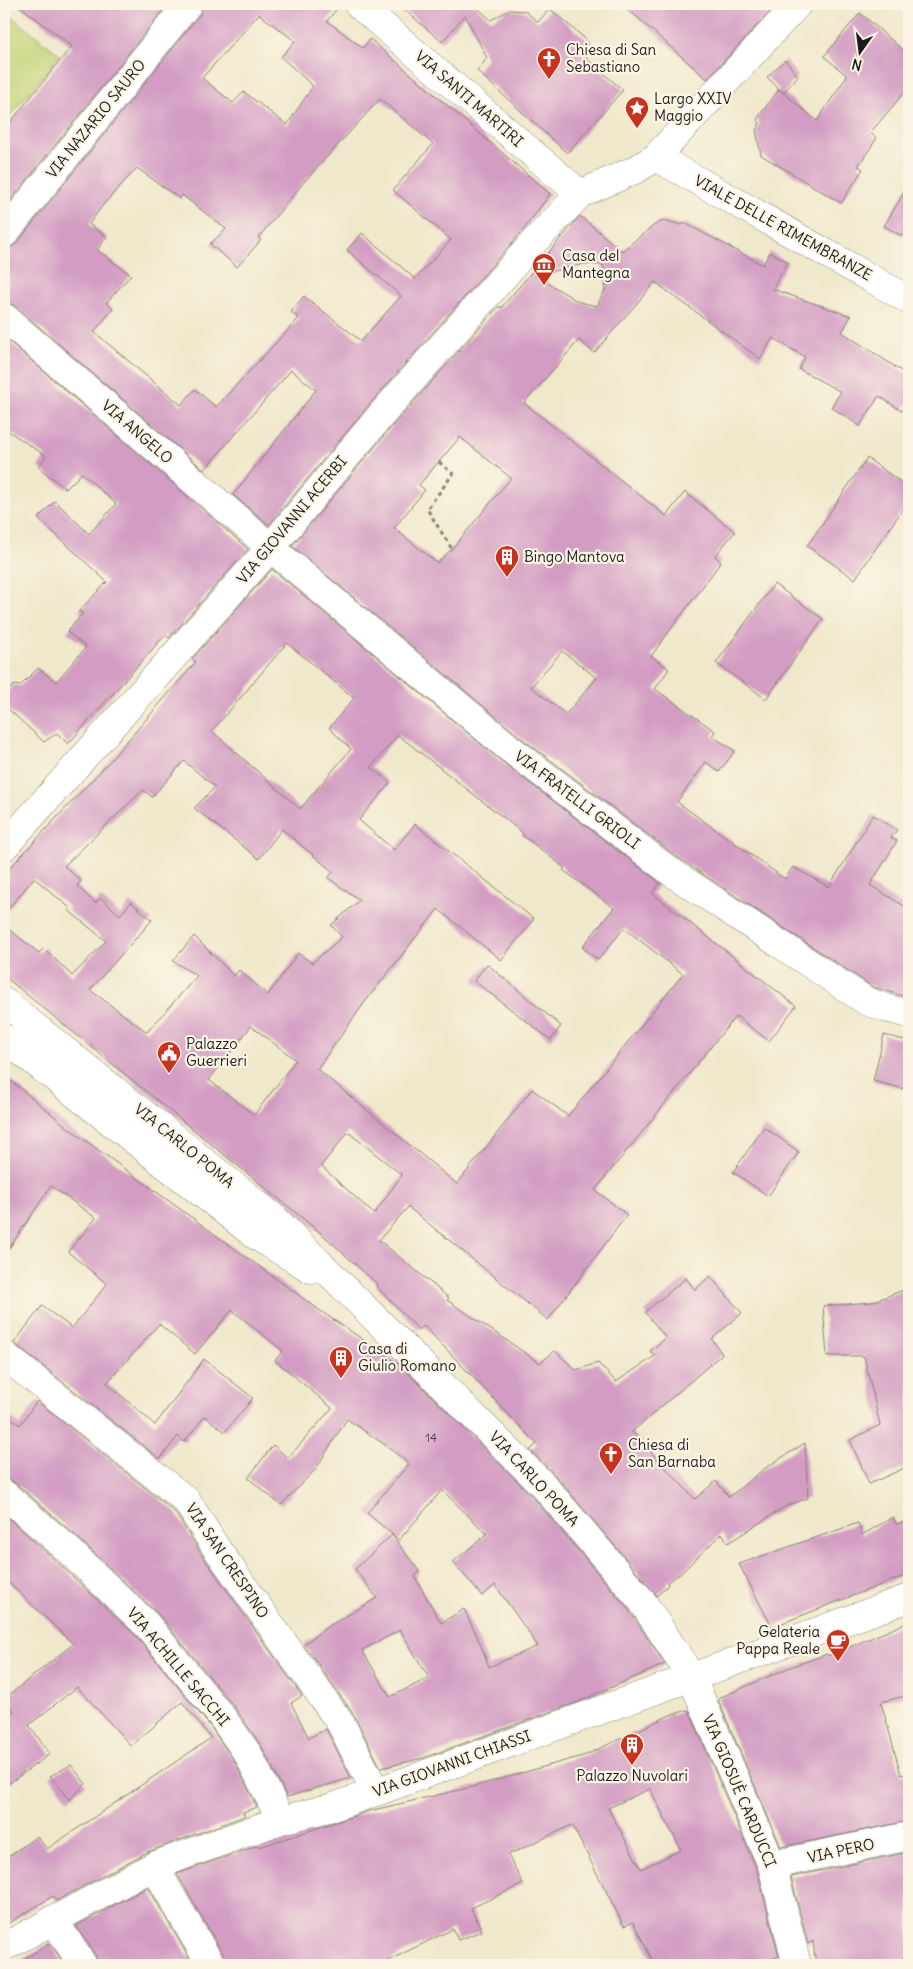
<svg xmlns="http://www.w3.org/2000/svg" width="913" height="1969" font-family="Delius,sans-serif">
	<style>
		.garden { fill: #c2d376; stroke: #6f7849 }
		.building { fill: #d39dc3; fill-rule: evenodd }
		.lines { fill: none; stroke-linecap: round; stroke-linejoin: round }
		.minor-casing { stroke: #868274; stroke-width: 29 }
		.path { stroke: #868274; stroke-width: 3; stroke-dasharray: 4 4; stroke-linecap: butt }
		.minor { stroke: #fff; stroke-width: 28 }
		.labels { text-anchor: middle; stroke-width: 4.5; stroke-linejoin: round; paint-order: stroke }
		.number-label { font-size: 12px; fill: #4a3c46 }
		.poi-label { font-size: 15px; fill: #1c1c1c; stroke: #fcf5e5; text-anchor: start }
		.street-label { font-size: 15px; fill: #1c1c1c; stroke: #fcf5e5 }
	</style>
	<rect width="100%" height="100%" fill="#fcf5e5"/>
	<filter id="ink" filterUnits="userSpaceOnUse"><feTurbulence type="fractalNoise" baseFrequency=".02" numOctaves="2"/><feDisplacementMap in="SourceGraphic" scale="10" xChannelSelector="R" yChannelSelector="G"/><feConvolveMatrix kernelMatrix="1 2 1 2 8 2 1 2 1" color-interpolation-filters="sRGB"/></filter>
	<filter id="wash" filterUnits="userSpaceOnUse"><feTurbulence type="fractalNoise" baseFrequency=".0096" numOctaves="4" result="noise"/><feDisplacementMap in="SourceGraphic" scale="20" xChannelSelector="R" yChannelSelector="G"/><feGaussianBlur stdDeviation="1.12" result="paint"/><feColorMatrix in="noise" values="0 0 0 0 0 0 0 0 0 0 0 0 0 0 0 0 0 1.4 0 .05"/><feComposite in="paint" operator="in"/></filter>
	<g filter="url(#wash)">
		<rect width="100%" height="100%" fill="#f0e8cb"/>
		<path class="garden" d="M12,17L60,55L4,123V27Z"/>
		<g id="blocks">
			<path class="building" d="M17,4H168L4,209V130L72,46Z
				M203,4H341L327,21L363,48L370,39L550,194L525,228L369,405L269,525L233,495L316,390L291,370L204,470L14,305L4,302V249L10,248L16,244L200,14ZM259,14L295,41L281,57L313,86L287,125L244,92L233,103L202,78ZM380,99L433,144L393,190L451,240L415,279L362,233L347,250L401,296L361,341L304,296L291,312L299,318L216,407L195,389L181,405L94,332L113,309L106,303L131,275L97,250L107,237L89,224L103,205L137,168L180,199L182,195L226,229L210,244L237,267L261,240L258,238L304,182Z
				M398,4H476L474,5L491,20L509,10L525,11L538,22L550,9L589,42L580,53L623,90L567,153L477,71L487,58L465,15L442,42Z
				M622,4H777L707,79Z
				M860,13L909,55V87L870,133L877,138L858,166L863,169L841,203L761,155L756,130L760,123L757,119L779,89L817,121L847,76L824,56Z
				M785,60L798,76L783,93L767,77Z
				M909,184V225L902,236L884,226Z
				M580,216L622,251L653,226L664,220L681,225L685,223L763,265L770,252L788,262L772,289L851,316L842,332L909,376V401L902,411L879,396L860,426L831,407L841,392L799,369L805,357L773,338L760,359L655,282L594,353L579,340L524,403L666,516L685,492L735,532L715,556L721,562L651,656L669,669L655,689L715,731L712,736L735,751L719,772L706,762L677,802L785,879L793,867L829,887L873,815L897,830L891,838L897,841L870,885L909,909V998L873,987L680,859L519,736L292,546L393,425L499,306L501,308ZM585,264L603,265L606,283L605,290L597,306L579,302L535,275ZM460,437L511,478L452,549L437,563L394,528L425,490L419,485ZM562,651L597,678L566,714L531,687Z
				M4,337L248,549L169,638L165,635L68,744L57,733L44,742L4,705V696L14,685L20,686L38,668L56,682L86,647L67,632L83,613L78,612L107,582L38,518L55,501L89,534L116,504L82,473L66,489L38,467L46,456L4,428Z
				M867,458L909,488V500L855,579L807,546Z
				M272,569L500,760L660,883L652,893L796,1006L769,1041L736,1016L595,1190L627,1215L548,1320L408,1207L379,1240L449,1298L447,1300L540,1363L555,1351L576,1370L598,1363L616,1382L655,1356L650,1351L666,1338L645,1312L686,1278L695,1290L710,1276L742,1313L712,1339L722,1354L632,1432L695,1499L716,1481L729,1497L764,1469L805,1443L808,1498L786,1506L728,1543L722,1533L680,1574L667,1582L668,1585L657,1596L555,1475L530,1450L537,1444L424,1326L419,1330L376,1286L377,1284L322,1234L4,976V925L39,953L44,948L72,976L106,941L68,910L70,908L34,878L4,914V874L109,762L196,662L192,659ZM287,643L354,698L329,728L351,749L300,809L212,731ZM398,735L523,833L522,835L565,868L563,870L614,908L582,947L598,960L624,928L683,974L568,1116L532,1089L457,1184L317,1069L365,1002L438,909L501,960L534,919L415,824L394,850L359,820L390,783L371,767ZM184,761L215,787L194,808L259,859L282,829L333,872L328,878L360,900L331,925L342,937L312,963L298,953L268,995L239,970L234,976L194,936L173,961L197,976L147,1032L90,990L152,920L131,902L120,915L101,898L95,903L77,886L81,881L64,866L143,790L152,797ZM251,1026L296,1060L254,1115L209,1080ZM348,1132L402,1175L374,1214L321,1166Z
				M774,584L823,619L766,699L716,663Z
				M487,964L561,1026L551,1040L474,981Z
				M884,1035L909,1041V1090L873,1081Z
				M4,1075L71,1130L322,1312L399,1364L532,1496L629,1610L665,1664L578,1702L423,1758L381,1768L354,1715L304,1644L327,1627L377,1598L355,1569L392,1535L419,1571L415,1577L441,1623L464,1609L481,1645L489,1667L538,1646L495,1585L482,1596L453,1562L487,1534L442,1490L399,1540L367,1513L409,1464L391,1449L347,1419L315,1470L281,1505L248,1478L273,1445L288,1458L332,1408L275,1360L283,1351L232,1310L195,1354L159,1324L107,1383L155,1425L204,1359L253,1398L225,1432L205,1416L184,1442L178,1436L160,1459L14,1343L42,1306L72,1328L107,1284L68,1252L96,1218L51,1186L4,1256ZM400,1630L429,1678L390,1697L362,1650Z
				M764,1127L799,1152L768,1196L733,1172Z
				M909,1288V1466L869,1484L850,1440L880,1425L864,1356H827L823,1306L872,1302Z
				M37,1401L174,1511L204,1558L302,1696L291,1703L309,1738L326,1729L351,1778L287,1797L262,1747L235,1708L159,1615L74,1534L14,1482L4,1479V1412L20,1425Z
				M4,1514L53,1558L136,1636L210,1726L235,1762L257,1807L243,1812L245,1816L147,1852L56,1901L53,1896L4,1926V1860L37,1836L47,1849L211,1738L182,1702L131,1746L77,1687L29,1725L50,1754L4,1787V1719L14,1711L4,1699L73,1644L4,1578Z
				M893,1517L896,1524L909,1521V1574L772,1627L739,1564L858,1523L862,1535Z
				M909,1622V1695L881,1702L901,1775L909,1773V1821L781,1847L719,1702V1698L788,1668L827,1654L828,1656Z
				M689,1710L757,1870L779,1956L758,1965H655L633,1922L624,1926L572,1825L508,1855L523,1884L471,1908L482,1931L458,1940L453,1929L379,1965H227L225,1957L177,1874L259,1845L260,1847L369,1811L472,1787L586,1755L670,1715ZM650,1789L681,1850L641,1869L608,1808Z
				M71,1765L86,1784L69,1800L50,1776Z
				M909,1852V1962L895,1965H816L813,1941L808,1944L791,1877Z
				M148,1887L193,1965H98L96,1956L76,1926Z
				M50,1943L65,1965H14Z"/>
		</g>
	</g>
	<g filter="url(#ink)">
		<use href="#blocks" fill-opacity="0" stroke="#868274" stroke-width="1"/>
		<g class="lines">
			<g class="minor-casing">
				<path id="minor" d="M358,4L580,194
					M656,157L909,300
					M4,234L188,4
					M4,317L277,553L509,748L671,872L866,1001L885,1008L909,1014
					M4,847L271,547L381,415L533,243L580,194L637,169L656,157L798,4
					M4,1002L272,1216L543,1485L642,1601L691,1676L772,1865L797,1965
					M4,1038L255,1235L311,1269
					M4,1355L186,1500L217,1549L341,1724L376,1792
					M4,1494L64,1546L147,1625L222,1717L248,1754L281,1820
					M772,1865L909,1836
					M154,1866L211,1965
					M53,1919L83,1965
					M4,1947L154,1866L281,1820L333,1807L376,1792L909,1598"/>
			</g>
			<path class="path" d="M439,462L453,474L427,509L452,549"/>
			<use href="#minor" class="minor"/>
		</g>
	</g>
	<defs>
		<g id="church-pin" transform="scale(1.25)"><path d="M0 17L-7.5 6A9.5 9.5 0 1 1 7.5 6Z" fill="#c8321e" stroke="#fcf5e5"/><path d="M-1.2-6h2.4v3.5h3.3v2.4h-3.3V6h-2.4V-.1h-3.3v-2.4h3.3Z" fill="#fff"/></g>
		<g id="sight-pin" transform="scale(1.25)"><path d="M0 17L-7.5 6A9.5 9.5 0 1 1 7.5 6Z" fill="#c8321e" stroke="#fcf5e5"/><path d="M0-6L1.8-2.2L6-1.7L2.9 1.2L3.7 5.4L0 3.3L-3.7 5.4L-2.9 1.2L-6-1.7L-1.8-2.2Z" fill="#fff"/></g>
		<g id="museum-pin" transform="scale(1.25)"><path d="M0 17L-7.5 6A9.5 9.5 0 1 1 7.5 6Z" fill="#c8321e" stroke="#fcf5e5"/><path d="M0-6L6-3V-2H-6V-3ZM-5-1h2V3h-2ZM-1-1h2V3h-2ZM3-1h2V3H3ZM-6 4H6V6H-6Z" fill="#fff"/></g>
		<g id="building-pin" transform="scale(1.25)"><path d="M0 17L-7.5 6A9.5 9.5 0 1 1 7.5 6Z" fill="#c8321e" stroke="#fcf5e5"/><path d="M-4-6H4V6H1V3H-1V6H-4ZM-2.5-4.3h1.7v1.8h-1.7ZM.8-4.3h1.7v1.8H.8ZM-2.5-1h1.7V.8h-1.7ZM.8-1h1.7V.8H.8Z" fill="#fff"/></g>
		<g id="civic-pin" transform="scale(1.25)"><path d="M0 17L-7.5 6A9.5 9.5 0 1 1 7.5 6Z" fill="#c8321e" stroke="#fcf5e5"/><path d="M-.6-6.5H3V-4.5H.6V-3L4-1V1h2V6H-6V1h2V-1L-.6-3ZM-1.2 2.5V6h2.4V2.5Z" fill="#fff"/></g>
		<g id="cafe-pin" transform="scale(1.25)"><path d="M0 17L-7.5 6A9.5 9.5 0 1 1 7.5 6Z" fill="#c8321e" stroke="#fcf5e5"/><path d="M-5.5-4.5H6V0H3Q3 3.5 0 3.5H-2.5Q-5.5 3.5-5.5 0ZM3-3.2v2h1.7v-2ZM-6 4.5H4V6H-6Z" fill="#fff"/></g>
	</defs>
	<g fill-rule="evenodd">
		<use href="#church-pin" x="549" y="59"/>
		<use href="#sight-pin" x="637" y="108"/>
		<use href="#museum-pin" x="544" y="265"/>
		<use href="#building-pin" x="507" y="557"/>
		<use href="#civic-pin" x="169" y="1053"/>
		<use href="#building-pin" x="341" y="1358"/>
		<use href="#church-pin" x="611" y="1454"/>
		<use href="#cafe-pin" x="838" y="1641"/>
		<use href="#building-pin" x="632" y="1745"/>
	</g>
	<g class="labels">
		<g class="number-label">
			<text x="431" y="1442">14</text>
		</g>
		<g class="poi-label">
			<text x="566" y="55">Chiesa di San<tspan x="566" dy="17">Sebastiano</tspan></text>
			<text x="654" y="104">Largo XXIV<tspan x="654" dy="17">Maggio</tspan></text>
			<text x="562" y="261">Casa del<tspan x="562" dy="17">Mantegna</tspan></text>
			<text x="524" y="562">Bingo Mantova</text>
			<text x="186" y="1049">Palazzo<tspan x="186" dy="17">Guerrieri</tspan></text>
			<text x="358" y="1354">Casa di<tspan x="358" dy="17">Giulio Romano</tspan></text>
			<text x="628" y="1450">Chiesa di<tspan x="628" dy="17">San Barnaba</tspan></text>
			<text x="820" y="1637" text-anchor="end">Gelateria<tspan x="820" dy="17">Pappa Reale</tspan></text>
			<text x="632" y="1781" text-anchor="middle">Palazzo Nuvolari</text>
		</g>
		<g class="street-label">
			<text transform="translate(469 99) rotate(41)" y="5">VIA SANTI MARTIRI</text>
			<text transform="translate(96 119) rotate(-51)" y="5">VIA NAZARIO SAURO</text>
			<text transform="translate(783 228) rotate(29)" y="5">VIALE DELLE RIMEMBRANZE</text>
			<text transform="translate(137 432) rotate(41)" y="5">VIA ANGELO</text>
			<text transform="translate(292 520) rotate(-50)" y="5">VIA GIOVANNI ACERBI</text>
			<text transform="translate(577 800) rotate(37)" y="5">VIA FRATELLI GRIOLI</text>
			<text transform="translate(184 1146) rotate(39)" y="5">VIA CARLO POMA</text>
			<text transform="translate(534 1479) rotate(47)" y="5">VIA CARLO POMA</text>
			<text transform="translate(227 1561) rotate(56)" y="5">VIA SAN CRESPINO</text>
			<text transform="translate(178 1667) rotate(50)" y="5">VIA ACHILLE SACCHI</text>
			<text transform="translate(452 1764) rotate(-20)" y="5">VIA GIOVANNI CHIASSI</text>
			<text transform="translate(739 1791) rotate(67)" y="5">VIA GIOSUÈ CARDUCCI</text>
			<text transform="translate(841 1851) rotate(-12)" y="5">VIA PERO</text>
		</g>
	</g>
	<rect width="913" height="1969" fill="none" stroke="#fcf5e5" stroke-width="20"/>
	<g transform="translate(860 52) rotate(194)" stroke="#fcf5e5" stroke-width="4" paint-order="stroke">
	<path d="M0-4L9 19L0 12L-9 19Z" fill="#1c1c1c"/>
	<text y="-8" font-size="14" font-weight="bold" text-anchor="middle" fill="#1c1c1c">N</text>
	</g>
</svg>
